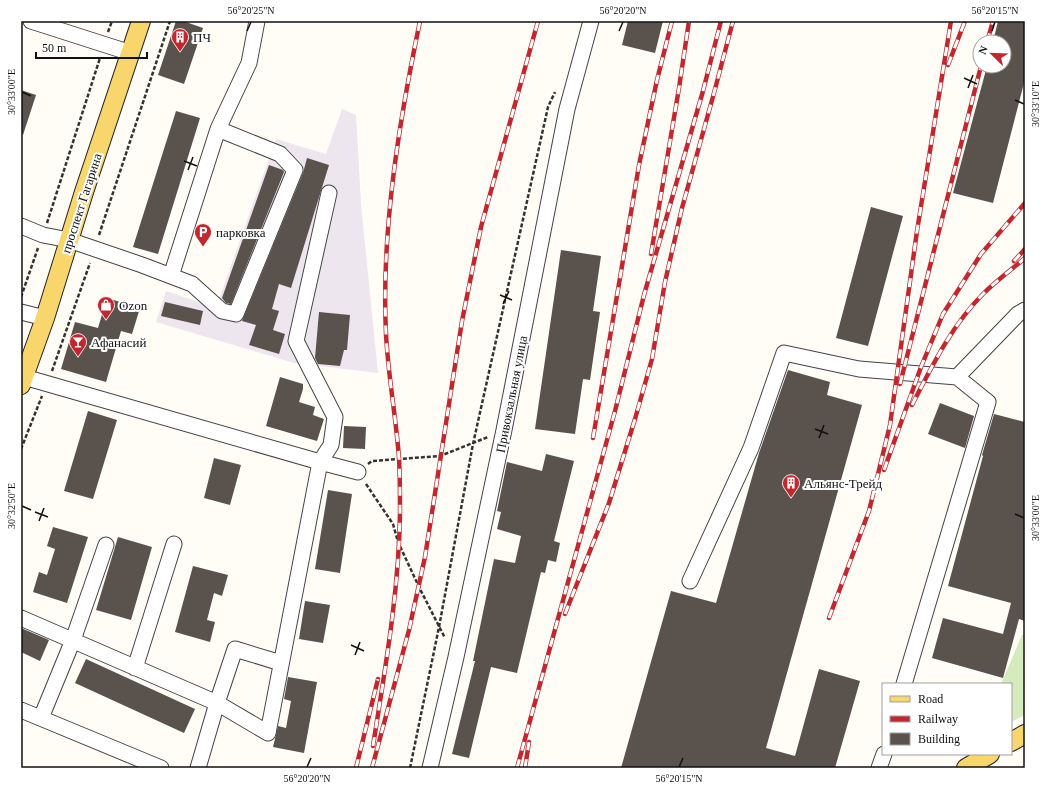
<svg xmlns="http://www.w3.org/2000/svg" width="1046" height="789" font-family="Georgia,serif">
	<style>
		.industrial { fill: #eee6ef }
		.green { fill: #d5ebbd }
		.building { fill: #5a524d }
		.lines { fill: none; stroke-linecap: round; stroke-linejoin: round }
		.minor-casing { stroke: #444; stroke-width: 17 }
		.major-casing { stroke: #222; stroke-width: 20 }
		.path { stroke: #333; stroke-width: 2.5; stroke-dasharray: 4 2; stroke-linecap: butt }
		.minor { stroke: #fff; stroke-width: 15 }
		.major { stroke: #f9d66b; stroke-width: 18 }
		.rail-casing { stroke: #c4262e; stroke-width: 4.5 }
		.rail { stroke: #fff; stroke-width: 3; stroke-dasharray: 9; stroke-linecap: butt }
		.ticks { fill: none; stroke: #111; stroke-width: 1.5 }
		.labels { text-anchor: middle; stroke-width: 4; stroke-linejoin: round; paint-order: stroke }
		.poi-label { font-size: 13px; fill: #111; stroke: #fff; text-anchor: start }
		.street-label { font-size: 13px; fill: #111; stroke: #fff }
		.neatline { fill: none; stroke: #111; stroke-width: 1.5 }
		.ticks-label { font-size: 10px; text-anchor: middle; fill: #111 }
	</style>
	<rect width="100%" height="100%" fill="#fffdf5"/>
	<path class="industrial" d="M342,109L356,115L361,204L378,373L294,363L156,322L166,291L216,308L276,139L326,154Z"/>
	<path class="green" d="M1022,635H1025V715L1011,722V684H1001Z"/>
	<path class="building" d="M176,21H183L203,28L184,84L158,75Z
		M628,21H663L655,53L622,45Z
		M998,21H1025V79L993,203L953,193L987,66H1004V42H993Z
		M21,90L36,95L23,135L21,134Z
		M176,111L200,118L158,254L133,247Z
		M307,158L329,165L291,288L279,284L272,309L279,311L273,330L285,334L279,354L249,345L256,325L242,321L303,173Z
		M269,165L283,170L284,172L231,304L226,303L222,298Z
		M871,207L903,216L868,346L836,338Z
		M561,250L601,256L593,311L600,312L590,380L583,379L575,434L535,429Z
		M107,298L140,308L132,334L121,331L106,382L61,369L75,322L98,328Z
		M165,302L203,311L200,325L161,316Z
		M319,312L350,315L347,350H344L340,366L318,364L315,358Z
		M788,370L830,382L827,395L862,405L766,748L795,756L819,669L860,681L835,768H621L671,591L716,603L759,453Z
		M280,377L303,384V389L299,402L315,407L313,415L324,419L317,441L266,426Z
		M940,403L974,416L965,448L928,434Z
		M88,411L117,420L93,499L64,491Z
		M994,414L1025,422V621L1019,619L1003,678L932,658L943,618L1003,634L1011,603L948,586L983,456L982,455Z
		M344,426L366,427L365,449L343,448Z
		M546,454L574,461L554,541L560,543L556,562L548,560L545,573L541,572L517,673L491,667L469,758L452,754L475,661H473L494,559L515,563L521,536L497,529L501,512L497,511L507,462L542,471Z
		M214,458L241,465L230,505L204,498Z
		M328,490L352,494L340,573L315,569Z
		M53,527L88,537L67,603L33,592L39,572L47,575L55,549L47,546Z
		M118,537L152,547L131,620L96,610Z
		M193,566L228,575L222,596L214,593L207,620L215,622L210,642L175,632Z
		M305,601L330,605L323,643L299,639Z
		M21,628L49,640L40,661L21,652Z
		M86,659L195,709L184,733L75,683Z
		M288,677L317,682L304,753L273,747L278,726L286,728L291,701L284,699Z"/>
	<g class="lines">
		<g class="minor-casing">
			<path id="minor" d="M31,21L131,53
				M21,226L43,235L69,240L142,265L192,284L222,311L236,314L295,170L280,154L218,129
				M171,276L218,129L249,63L257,21
				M21,312L45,318
				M24,377L320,462L358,472
				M957,377L1018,314L1025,310
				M690,581L751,448L784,353L859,369L957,377L988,402L904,684
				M21,618L217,703L268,733L320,462L331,445L335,417L296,341L329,193
				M135,668L174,544
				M21,710L161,768
				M41,718L73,640L106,545
				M198,768L217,703L235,649L281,663
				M430,768L456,657L504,430L567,109L591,21
				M879,768L884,754"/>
		</g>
		<g class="major-casing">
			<path id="major" d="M21,385L45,318L84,192L141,21
				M1011,742L1025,734
				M966,768L990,754"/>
		</g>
		<path class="path" d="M108,32L112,21
			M47,223L100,58
			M99,235L170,21
			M21,297L38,248
			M52,371L90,263
			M21,449L42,396
			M368,464L372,461L440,456L488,437
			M366,484L393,524L398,542L419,587L445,638
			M410,768L439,627L473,444L548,107L555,92"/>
		<use href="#minor" class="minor"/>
		<use href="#major" class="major"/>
		<g class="rail-casing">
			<path id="rail" d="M987,42L993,21
				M948,65L965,21
				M651,254L679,88L689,21
				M1014,261L1025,249
				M900,384L981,66
				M912,405C932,366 952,325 983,294C996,281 1011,270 1025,258
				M593,438L639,165L657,80L672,21
				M884,470L921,367L943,314L981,254L1025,203
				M565,614L609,503L635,419L652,359L665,282L682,208L714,93L733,21
				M829,618L869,511L890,425L917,231L951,21
				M373,746C385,669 399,592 400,513C400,495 400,476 399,458C396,417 388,375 386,334C381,231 399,122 420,21
				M356,768L378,679
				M372,768L409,630L425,557L462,321L481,227L538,21
				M517,768L615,411L644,295L703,91L721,21
				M525,768L529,742"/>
		</g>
		<use href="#rail" class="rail"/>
	</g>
	<path class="ticks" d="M247,31L251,22M619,31L623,22M992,31L995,22M964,78L977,84M968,88L973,75M22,92L31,96M1015,100L1024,104M184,161L197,166M188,170L193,157M500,295L512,300M503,304L509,291M815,429L828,434M819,438L824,425M22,506L31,510M35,512L48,517M1015,514L1024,518M39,521L44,508M351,645L364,651M355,655L360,642M307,767L311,758M679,767L683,758"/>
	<defs>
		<g id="building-pin" transform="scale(0.9)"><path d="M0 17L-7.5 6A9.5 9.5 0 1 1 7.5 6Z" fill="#c4262e" stroke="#fff"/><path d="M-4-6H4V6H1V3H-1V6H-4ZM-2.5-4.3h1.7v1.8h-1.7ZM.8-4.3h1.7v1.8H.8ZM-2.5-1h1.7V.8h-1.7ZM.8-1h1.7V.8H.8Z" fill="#fff"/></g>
		<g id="parking-pin" transform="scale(0.9)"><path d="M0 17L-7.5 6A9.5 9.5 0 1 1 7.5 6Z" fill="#c4262e" stroke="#fff"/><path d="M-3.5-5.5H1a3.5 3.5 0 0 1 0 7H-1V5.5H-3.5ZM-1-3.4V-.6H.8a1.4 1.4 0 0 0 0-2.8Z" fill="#fff"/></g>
		<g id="shop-pin" transform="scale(0.9)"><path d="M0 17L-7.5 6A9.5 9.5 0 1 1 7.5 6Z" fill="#c4262e" stroke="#fff"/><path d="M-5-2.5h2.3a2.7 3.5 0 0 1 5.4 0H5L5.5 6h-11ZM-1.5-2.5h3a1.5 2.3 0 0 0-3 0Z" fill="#fff"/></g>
		<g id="bar-pin" transform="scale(0.9)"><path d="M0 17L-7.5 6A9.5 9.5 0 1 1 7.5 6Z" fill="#c4262e" stroke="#fff"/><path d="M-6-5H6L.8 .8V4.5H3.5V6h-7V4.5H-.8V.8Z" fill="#fff"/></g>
	</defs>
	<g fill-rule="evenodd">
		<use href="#building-pin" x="180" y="37"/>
		<use href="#parking-pin" x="203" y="232"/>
		<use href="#shop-pin" x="106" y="305"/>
		<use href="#bar-pin" x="78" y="342"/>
		<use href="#building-pin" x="791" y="483"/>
	</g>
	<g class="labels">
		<g class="poi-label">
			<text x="193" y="42">ПЧ</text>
			<text x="216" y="237">парковка</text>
			<text x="119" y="310">Ozon</text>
			<text x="91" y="347">Афанасий</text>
			<text x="804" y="488">Альянс-Трейд</text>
		</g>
		<g class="street-label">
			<text transform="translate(81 203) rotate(-72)" y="5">проспект Гагарина</text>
			<text transform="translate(511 394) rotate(-79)" y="5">Привокзальная улица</text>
		</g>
	</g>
	<rect width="1046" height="789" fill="none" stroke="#ffffff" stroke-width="44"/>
	<rect x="882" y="683" width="130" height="72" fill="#ffffff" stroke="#a0a0a0"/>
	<rect x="890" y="696" width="20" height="6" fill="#f9d66b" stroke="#a0a0a0"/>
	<text x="918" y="703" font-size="12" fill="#111111">Road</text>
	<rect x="890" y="716" width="20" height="6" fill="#c4262e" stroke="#a0a0a0"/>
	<text x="918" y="723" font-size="12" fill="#111111">Railway</text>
	<rect x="890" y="733" width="20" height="12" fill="#5a524d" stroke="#a0a0a0"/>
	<text x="918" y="743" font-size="12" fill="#111111">Building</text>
	<g transform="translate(992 54) rotate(293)"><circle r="19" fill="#ffffff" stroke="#a0a0a0"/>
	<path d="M0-3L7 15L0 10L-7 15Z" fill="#c4262e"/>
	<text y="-6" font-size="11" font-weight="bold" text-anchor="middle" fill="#111111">N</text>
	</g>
	<path d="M36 52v6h111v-6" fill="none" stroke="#111111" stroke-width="2"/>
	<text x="42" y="52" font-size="12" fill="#111111" stroke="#ffffff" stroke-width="3" paint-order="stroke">50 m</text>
	<rect x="22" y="22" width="1002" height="745" class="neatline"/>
	<g class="ticks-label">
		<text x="251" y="14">56°20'25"N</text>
		<text x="623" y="14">56°20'20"N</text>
		<text x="995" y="14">56°20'15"N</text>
		<text transform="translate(11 92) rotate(-90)" y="4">30°33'00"E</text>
		<text transform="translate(1035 104) rotate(-90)" y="4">30°33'10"E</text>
		<text transform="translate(11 506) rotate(-90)" y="4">30°32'50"E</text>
		<text transform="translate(1035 518) rotate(-90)" y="4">30°33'00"E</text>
		<text x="307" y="782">56°20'20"N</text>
		<text x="679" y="782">56°20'15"N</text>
	</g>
</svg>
